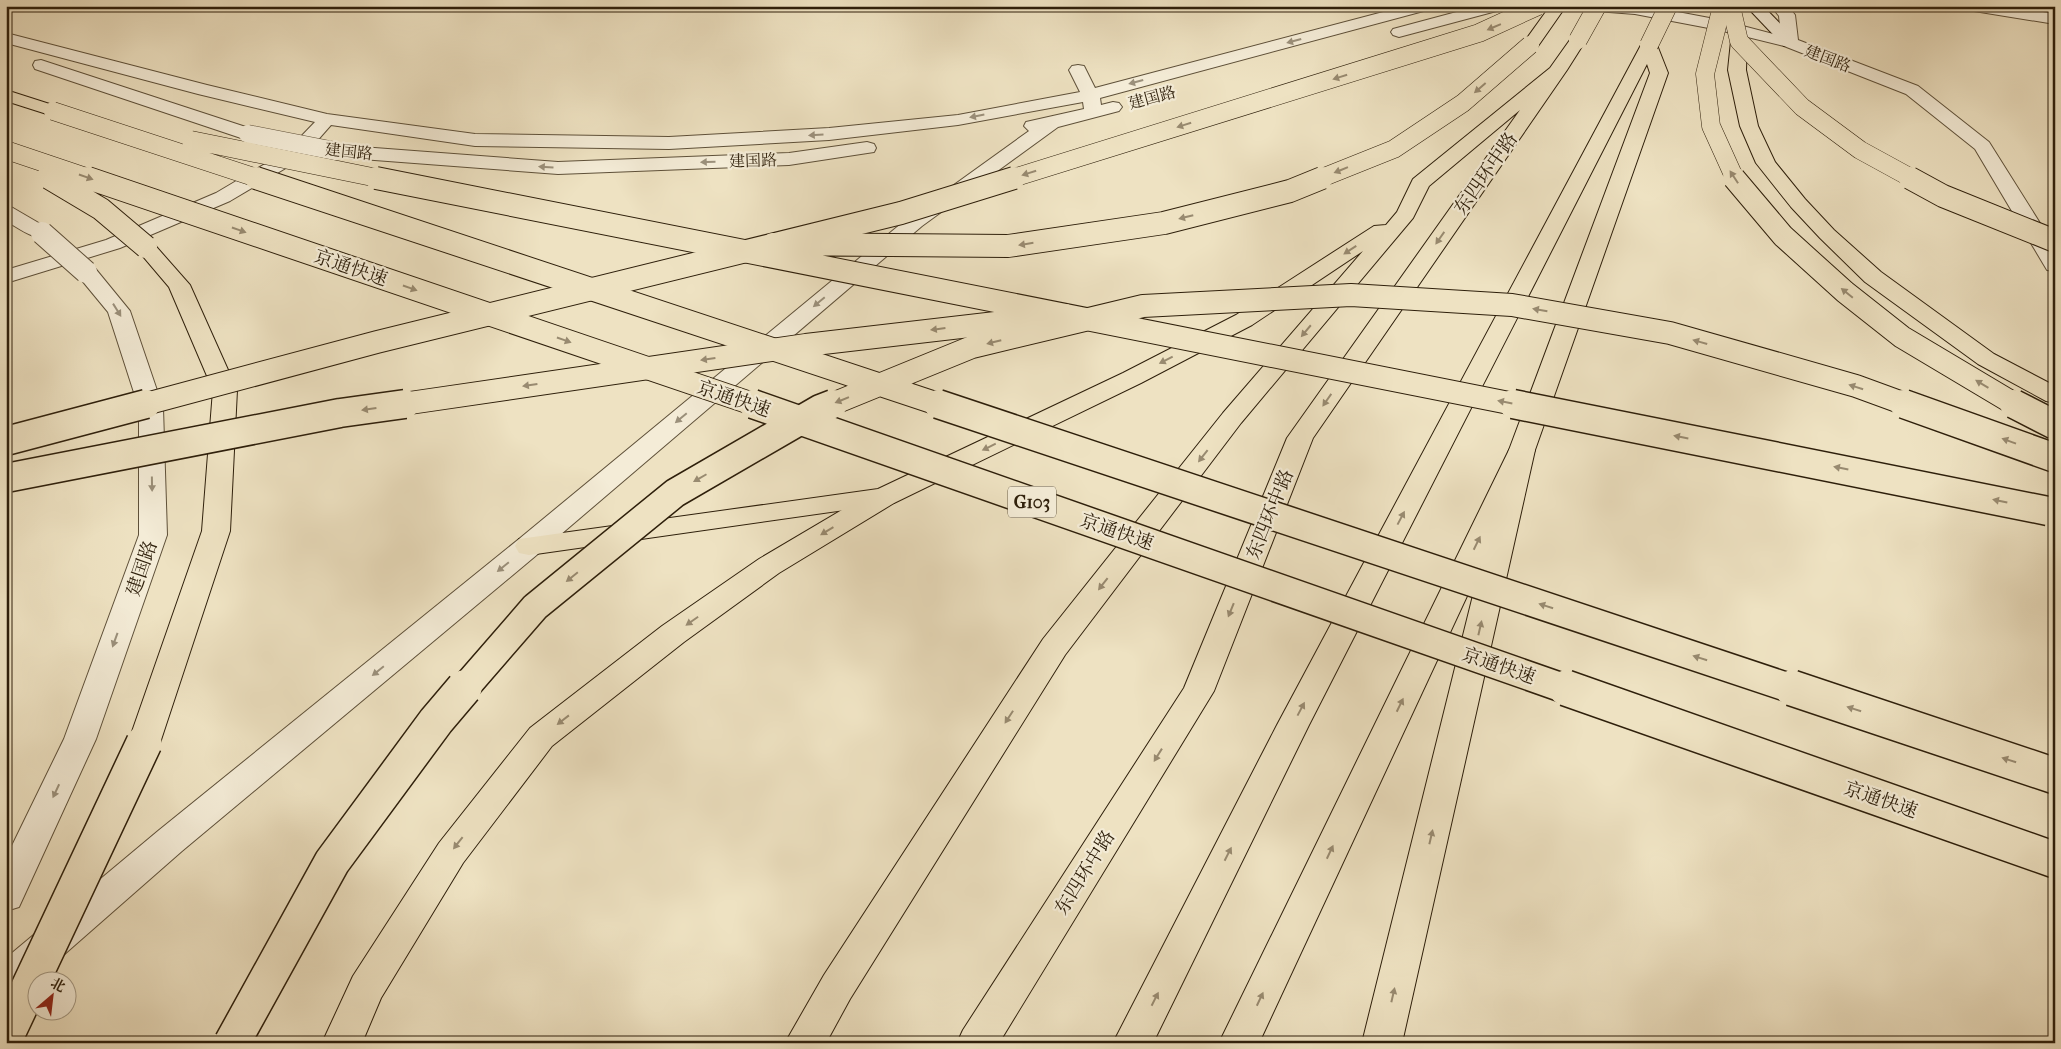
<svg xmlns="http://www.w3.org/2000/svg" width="2061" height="1049" font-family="'IM FELL French Canon','Noto Serif SC',serif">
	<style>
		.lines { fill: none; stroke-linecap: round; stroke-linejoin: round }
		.minor-casing { stroke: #5e5039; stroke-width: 2 }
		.tertiary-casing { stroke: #5e5039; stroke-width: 2 }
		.secondary-casing { stroke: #2e1f0b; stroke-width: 2 }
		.trunk-casing { stroke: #2e1f0b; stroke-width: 2 }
		.motorway-casing { stroke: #2e1f0b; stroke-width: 2 }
		.minor { fill: #f4ecd7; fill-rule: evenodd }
		.tertiary { fill: #f4ecd7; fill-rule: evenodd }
		.secondary { fill: #f4ecd7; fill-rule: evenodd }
		.trunk { fill: #eee2c2; fill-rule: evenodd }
		.motorway { fill: #eee2c2; fill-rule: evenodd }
		.rail { stroke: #2e1f0b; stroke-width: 2.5; stroke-dasharray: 5.5 5.5; stroke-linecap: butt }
		.tertiary-bridge-far1-casing { stroke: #5e5039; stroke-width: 19; stroke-linecap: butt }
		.tertiary-bridge-casing { stroke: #5e5039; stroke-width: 24; stroke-linecap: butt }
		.trunk-bridge-far2-casing { stroke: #2e1f0b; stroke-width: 19; stroke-linecap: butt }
		.trunk-bridge-far1-casing { stroke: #2e1f0b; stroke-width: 24; stroke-linecap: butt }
		.trunk-bridge-casing { stroke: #2e1f0b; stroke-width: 31; stroke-linecap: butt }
		.motorway-bridge-far3-casing { stroke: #2e1f0b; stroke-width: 19; stroke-linecap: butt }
		.motorway-bridge-far2-casing { stroke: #2e1f0b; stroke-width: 24; stroke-linecap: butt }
		.motorway-bridge-far1-casing { stroke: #2e1f0b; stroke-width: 31; stroke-linecap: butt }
		.motorway-bridge-casing { stroke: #2e1f0b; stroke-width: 38; stroke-linecap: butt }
		.tertiary-bridge-far1 { stroke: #f4ecd7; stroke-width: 18 }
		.tertiary-bridge { stroke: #f4ecd7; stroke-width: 22 }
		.trunk-bridge-far2 { stroke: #eee2c2; stroke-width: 18 }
		.trunk-bridge-far1 { stroke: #eee2c2; stroke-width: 22 }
		.trunk-bridge { stroke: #eee2c2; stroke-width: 28 }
		.motorway-bridge-far3 { stroke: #eee2c2; stroke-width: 18 }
		.motorway-bridge-far2 { stroke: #eee2c2; stroke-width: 22 }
		.motorway-bridge-far1 { stroke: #eee2c2; stroke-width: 28 }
		.motorway-bridge { stroke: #eee2c2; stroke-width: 35 }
		.oneway { fill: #988a70 }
		.oneway2 { fill: #9b907b }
		.labels { text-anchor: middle; stroke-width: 4.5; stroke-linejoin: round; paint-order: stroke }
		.far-street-label { font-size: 16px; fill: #2e1f0b; stroke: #f4ecd7 }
		.shield { fill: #f4ecd7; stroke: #695c48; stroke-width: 1 }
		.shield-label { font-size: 18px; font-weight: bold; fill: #2e1f0b }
		.street-label { font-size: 19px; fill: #2e1f0b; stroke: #f4ecd7 }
	</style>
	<rect width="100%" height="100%" fill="#eee2c2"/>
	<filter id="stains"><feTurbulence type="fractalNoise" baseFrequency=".004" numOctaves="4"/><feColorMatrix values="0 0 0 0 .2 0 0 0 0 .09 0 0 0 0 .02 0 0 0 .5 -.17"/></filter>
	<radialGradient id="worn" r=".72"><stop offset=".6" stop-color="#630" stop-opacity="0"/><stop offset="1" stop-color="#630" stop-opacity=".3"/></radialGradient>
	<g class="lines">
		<g class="minor-casing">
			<path id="minor" d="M1966,6H2005L2055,14V24L1974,11L1968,9Z"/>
		</g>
		<g class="tertiary-casing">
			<path id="tertiary" d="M1406,6H1433L1431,9L1100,98L1101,105L1113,102L1119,103L1122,107L1119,111L1058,127L922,226L539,553L182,851L19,994L6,999V958L158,831L519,539L908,218L1029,131L1024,126L1026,122L1084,109L1083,102L958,125L829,140L669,149L475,146L331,125L301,159L230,201L120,248L6,283V270L106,240L216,193L287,151L315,122L198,94L6,43V33L207,85L327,114L475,134L669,137L829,128L958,115L1080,92L1069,70L1072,66L1078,65L1084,66L1095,88Z
				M1479,6H1506L1504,9L1399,37L1393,35L1391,32L1393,29Z
				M1588,6H1646L1720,20L1781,36L1779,16L1771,6H1788L1795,15L1798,40L1918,86L1989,142L2055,247V271L2047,270L2044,265L1975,149L1906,94L1784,46L1719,30L1635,14L1596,11L1590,9Z
				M41,60L255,130L257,134L255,138L248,140L241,138L35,69L33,65L35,61Z
				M867,142L874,144L876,148L874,152L789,165L558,174L335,157L328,155L326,151L328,147L335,145L558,162L789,153Z
				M6,206L13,208L49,229L52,233L49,237C34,241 19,228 6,221Z
				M86,265L94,267L130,311L163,408L167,535L96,739L19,907L6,911V858L64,739L139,535V408L108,312L75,272L78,267Z"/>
		</g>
		<g class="secondary-casing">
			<path id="secondary" d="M1746,6H1763L1796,40L1798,43L1796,46H1784Z"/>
		</g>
		<g class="trunk-casing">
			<path id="trunk" d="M1578,35L1584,37L1586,40L1567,70L1313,438L1214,691L999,1043H957L963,1030L1184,688L1287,438L1520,110L1429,186L1413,218L1241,423L1065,655L850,999L826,1043H785L824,975L1043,639L1223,413L1363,251L1252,325L1141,383L894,503L529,555L519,553L515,546L519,539L878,489L1123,373L1236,315L1374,226L1386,225L1397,212L1413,179L1550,68L1572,37Z
				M1739,36L1745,38L1747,41L1746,70L1758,126L1775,162L1805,199L1834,230L1881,272L1994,354L2055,386V403L2046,401L1978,364L1865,282L1820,238L1791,207L1756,163L1740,126L1728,70L1731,41L1733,38Z
				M1649,40L1655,41L1657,45L1668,73L1535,450L1259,1043H1219L1509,450L1650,73L1647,64L1309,725L1153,1043H1113L1277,725L1641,45L1643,41Z"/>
		</g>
		<g class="motorway-casing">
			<path id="motorway" d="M1550,6H1566L1536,49H1524L1522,45Z
				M6,90L59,107L62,111L59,115L53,116L6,101Z
				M146,241L153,243L190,285L237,390L230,531L160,743L155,752L144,756L133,752L128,743L202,531L213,390L169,287L135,247L139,243Z
				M1522,442L1531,444L1535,450L1402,1043H1362L1509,450L1513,444Z
				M884,488L894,491L897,497L894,503L779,573L684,642L552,746L463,863L381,998L362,1043H322L353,976L439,843L530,728L662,626L759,559L874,491Z"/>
		</g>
		<use href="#minor" class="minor"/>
		<use href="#tertiary" class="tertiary"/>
		<use href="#secondary" class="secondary"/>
		<use href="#trunk" class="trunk"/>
		<use href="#motorway" class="motorway"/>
		<path class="rail" d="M2042,6L2055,8"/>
		<g class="tertiary-bridge-far1-casing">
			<path id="tertiary-bridge-far1" d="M248,134L335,151"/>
		</g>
		<g class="tertiary-bridge-casing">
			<path id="tertiary-bridge" d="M42,233L86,272"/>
		</g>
		<g class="trunk-bridge-far2-casing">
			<path id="trunk-bridge-far2" d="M1731,6L1739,41L1802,107L1860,150L1913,179
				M1578,40L1597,6
				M1649,45L1668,6
				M1010,179L1479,33L1538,6"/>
		</g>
		<g class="trunk-bridge-far1-casing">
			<path id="trunk-bridge-far1" d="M1910,178L1943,196L2055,241
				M142,405L377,342L901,213L1014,178
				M396,405L806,345L1065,315"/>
		</g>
		<g class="trunk-bridge-casing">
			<path id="trunk-bridge" d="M6,441L146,404
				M6,478L340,413L405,404"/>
		</g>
		<g class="motorway-bridge-far3-casing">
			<path id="motorway-bridge-far3" d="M1722,6L1705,74L1711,126L1735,179
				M53,111L260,179
				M191,140L382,179
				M6,150L92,179
				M46,176L51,179
				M1319,179L1394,149L1463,103L1530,45"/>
		</g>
		<g class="motorway-bridge-far2-casing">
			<path id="motorway-bridge-far2" d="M49,178L101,209L146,247
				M88,178L756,405
				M256,178L941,405
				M376,178L1519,405
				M1734,178L1783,236L1845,292L1902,337L2016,405
				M773,244L1008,246L1164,223L1290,191L1322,178
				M830,405L972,347L1143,306L1351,295L1512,305L1670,333L1856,386L1908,405"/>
		</g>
		<g class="motorway-bridge-far1-casing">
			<path id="motorway-bridge-far1" d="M753,404L1569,690
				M938,404L1796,690
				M1513,404L2048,511
				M1904,404L2055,458
				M2014,404L2055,425
				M463,690L535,607L675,493L820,409L833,404"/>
		</g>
		<g class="motorway-bridge-casing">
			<path id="motorway-bridge" d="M1566,688L2055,860
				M1792,688L2055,776
				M6,1036L144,743
				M232,1043L332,862L436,721L464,688"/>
		</g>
		<use href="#tertiary-bridge-far1" class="tertiary-bridge-far1"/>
		<use href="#tertiary-bridge" class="tertiary-bridge"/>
		<use href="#trunk-bridge-far2" class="trunk-bridge-far2"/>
		<use href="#trunk-bridge-far1" class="trunk-bridge-far1"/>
		<use href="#trunk-bridge" class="trunk-bridge"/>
		<use href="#motorway-bridge-far3" class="motorway-bridge-far3"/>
		<use href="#motorway-bridge-far2" class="motorway-bridge-far2"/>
		<use href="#motorway-bridge-far1" class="motorway-bridge-far1"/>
		<use href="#motorway-bridge" class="motorway-bridge"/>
	</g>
	<defs><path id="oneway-solid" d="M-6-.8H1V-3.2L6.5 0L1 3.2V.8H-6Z" transform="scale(1.25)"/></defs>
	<g class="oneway">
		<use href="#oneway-solid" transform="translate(1494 27) rotate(157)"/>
		<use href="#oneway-solid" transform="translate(1340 77) rotate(163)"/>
		<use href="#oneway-solid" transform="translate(1480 88) rotate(139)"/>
		<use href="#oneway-solid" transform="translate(1184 125) rotate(163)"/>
		<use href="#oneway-solid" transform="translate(1341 170) rotate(158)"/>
		<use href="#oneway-solid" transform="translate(1029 173) rotate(163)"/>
		<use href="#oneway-solid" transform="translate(86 177) rotate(19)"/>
		<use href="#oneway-solid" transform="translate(1734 177) rotate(-123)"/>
		<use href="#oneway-solid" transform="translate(1186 217) rotate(166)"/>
		<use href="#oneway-solid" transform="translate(239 230) rotate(19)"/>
		<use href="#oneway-solid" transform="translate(1440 238) rotate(125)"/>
		<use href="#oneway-solid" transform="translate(1026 244) rotate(171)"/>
		<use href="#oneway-solid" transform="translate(1350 250) rotate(147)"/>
		<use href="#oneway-solid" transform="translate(410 288) rotate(19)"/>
		<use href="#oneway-solid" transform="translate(1847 293) rotate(-141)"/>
		<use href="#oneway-solid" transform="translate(1540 310) rotate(-170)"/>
		<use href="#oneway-solid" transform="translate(938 329) rotate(173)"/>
		<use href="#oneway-solid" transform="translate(1306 331) rotate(130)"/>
		<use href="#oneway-solid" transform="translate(564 340) rotate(19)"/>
		<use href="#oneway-solid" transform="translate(994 342) rotate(166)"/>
		<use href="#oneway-solid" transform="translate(1700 342) rotate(-164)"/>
		<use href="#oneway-solid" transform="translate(708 359) rotate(172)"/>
		<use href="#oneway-solid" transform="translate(1166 360) rotate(153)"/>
		<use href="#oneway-solid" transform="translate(1982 384) rotate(-149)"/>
		<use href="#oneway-solid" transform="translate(530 385) rotate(172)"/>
		<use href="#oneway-solid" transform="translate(1856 387) rotate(-162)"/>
		<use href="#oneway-solid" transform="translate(842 400) rotate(158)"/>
		<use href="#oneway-solid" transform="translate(1327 400) rotate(125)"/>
		<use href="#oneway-solid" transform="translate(1505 402) rotate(-169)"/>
		<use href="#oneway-solid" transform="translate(369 409) rotate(172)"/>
		<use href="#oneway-solid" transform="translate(1681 437) rotate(-169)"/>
		<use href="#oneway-solid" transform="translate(2009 441) rotate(-160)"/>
		<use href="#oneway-solid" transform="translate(989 447) rotate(154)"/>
		<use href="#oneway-solid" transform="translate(1203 456) rotate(128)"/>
		<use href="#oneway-solid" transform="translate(1841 468) rotate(-169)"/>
		<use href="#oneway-solid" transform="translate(700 478) rotate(150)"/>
		<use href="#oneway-solid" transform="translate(2000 501) rotate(-168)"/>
		<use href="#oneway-solid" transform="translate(1401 518) rotate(-62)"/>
		<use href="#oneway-solid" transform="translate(827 531) rotate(149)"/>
		<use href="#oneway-solid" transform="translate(1477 543) rotate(-64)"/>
		<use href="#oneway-solid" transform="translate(572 577) rotate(141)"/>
		<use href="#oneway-solid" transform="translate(1103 584) rotate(128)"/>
		<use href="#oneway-solid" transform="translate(1546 606) rotate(-162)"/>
		<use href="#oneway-solid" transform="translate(1231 610) rotate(112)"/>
		<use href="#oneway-solid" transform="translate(692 621) rotate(145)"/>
		<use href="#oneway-solid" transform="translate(1480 628) rotate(-77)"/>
		<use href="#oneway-solid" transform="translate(1700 658) rotate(-162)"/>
		<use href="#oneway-solid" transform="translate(1400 705) rotate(-64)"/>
		<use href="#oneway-solid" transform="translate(1301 709) rotate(-62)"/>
		<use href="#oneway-solid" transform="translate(1854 709) rotate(-162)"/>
		<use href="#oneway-solid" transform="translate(1009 717) rotate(123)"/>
		<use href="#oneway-solid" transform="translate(563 720) rotate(142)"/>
		<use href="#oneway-solid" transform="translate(1158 755) rotate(122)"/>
		<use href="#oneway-solid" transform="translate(2009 760) rotate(-162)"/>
		<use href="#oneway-solid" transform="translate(1431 837) rotate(-77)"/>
		<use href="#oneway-solid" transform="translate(458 843) rotate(128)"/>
		<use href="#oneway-solid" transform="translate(1330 852) rotate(-65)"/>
		<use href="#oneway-solid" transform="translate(1228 854) rotate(-63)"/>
		<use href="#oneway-solid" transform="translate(1393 995) rotate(-77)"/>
		<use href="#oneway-solid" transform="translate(1155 999) rotate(-63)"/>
		<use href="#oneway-solid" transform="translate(1260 999) rotate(-65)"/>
	</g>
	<g class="oneway2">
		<use href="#oneway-solid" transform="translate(1294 41) rotate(165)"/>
		<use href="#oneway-solid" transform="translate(1136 82) rotate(165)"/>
		<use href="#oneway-solid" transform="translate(977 116) rotate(169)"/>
		<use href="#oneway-solid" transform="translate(816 135) rotate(177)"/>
		<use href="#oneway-solid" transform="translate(708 162) rotate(178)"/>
		<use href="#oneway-solid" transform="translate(546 167) rotate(-176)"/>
		<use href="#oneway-solid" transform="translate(819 302) rotate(140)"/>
		<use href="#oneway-solid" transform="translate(117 310) rotate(58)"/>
		<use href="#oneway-solid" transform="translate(681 418) rotate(140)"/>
		<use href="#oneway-solid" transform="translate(152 484) rotate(89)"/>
		<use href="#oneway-solid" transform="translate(503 567) rotate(141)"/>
		<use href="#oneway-solid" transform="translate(115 640) rotate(110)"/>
		<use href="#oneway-solid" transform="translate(378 671) rotate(141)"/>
		<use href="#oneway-solid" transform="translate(56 791) rotate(115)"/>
	</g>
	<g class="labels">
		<g class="far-street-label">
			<text transform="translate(1828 58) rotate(21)" y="6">建国路</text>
			<text transform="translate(1152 97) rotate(-15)" y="6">建国路</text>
			<text transform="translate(349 151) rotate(6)" y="6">建国路</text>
			<text transform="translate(753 160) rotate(-2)" y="6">建国路</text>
		</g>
		<rect class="shield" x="1008" y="486.5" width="48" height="31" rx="4"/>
		<g class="shield-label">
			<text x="1032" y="508">G103</text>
		</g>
		<g class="street-label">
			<text transform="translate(1485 173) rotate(-55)" y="7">东四环中路</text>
			<text transform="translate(351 267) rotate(19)" y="7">京通快速</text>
			<text transform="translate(734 398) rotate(19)" y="7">京通快速</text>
			<text transform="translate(1269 514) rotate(-68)" y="7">东四环中路</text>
			<text transform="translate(1117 531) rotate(19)" y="7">京通快速</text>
			<text transform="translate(141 568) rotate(-71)" y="7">建国路</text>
			<text transform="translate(1499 665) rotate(19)" y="7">京通快速</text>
			<text transform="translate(1881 799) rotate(19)" y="7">京通快速</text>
			<text transform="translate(1084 872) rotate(-58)" y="7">东四环中路</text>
		</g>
	</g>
	<rect width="2061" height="1049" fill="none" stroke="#eee2c2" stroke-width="25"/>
	<rect x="8" y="8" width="2046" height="1034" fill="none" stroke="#2e1f0b" stroke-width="2.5"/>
	<rect x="12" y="12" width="2036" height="1024" fill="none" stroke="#2e1f0b"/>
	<g transform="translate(52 996) rotate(28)"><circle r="24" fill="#f4ecd7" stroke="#a59a85"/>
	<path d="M0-4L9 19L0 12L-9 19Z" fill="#8f2418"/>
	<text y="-8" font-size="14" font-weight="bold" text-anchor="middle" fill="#2e1f0b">北</text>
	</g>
	<rect width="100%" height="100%" filter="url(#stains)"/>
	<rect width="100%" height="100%" fill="url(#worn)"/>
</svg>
